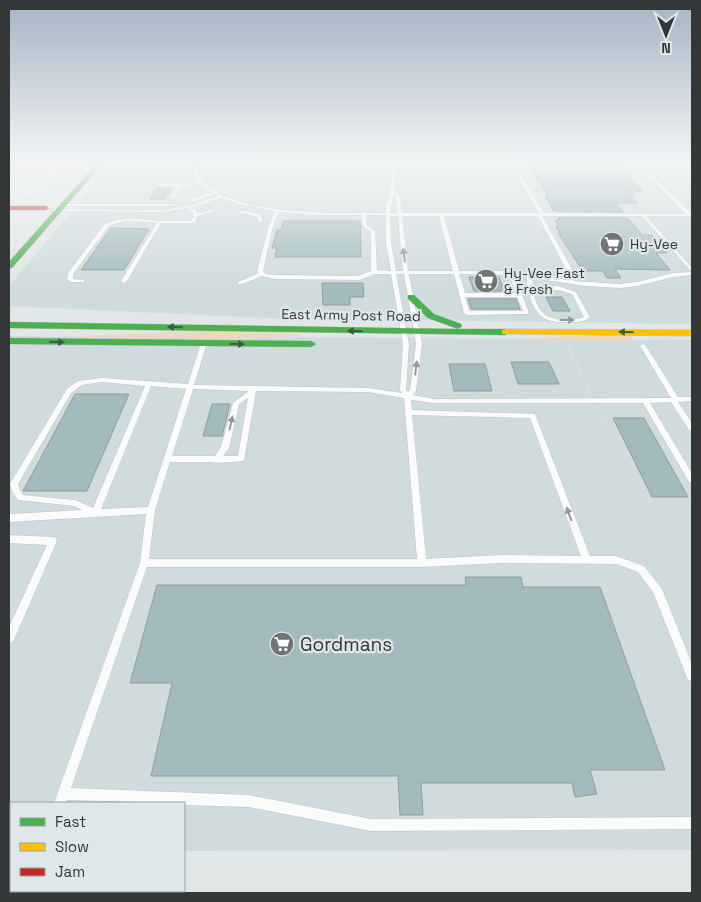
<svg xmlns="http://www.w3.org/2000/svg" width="701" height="902" font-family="'Space Grotesk',sans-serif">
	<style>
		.built { fill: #cfdbdd }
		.green { fill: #ebd7c2 }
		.building { fill: #a3bbbe; stroke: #979b9b }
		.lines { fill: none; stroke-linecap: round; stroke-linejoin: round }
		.lane-casing { stroke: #c0c4c5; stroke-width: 1 }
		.fast-casing { stroke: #c0c4c5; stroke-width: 1 }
		.slow-casing { stroke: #c0c4c5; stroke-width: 1 }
		.jam-casing { stroke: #c0c4c5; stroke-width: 1 }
		.lane { fill: #fafbfb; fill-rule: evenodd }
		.fast { fill: #4caf50; fill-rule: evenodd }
		.slow { fill: #ffc107; fill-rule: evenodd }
		.jam { fill: #c62828; fill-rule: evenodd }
		.oneway { fill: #969999 }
		.oneway2 { fill: #3a5b3e }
		.labels { text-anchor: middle; stroke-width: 4.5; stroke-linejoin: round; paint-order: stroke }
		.far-poi-label { font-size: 14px; fill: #333737; stroke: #dfe8e9; text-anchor: start }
		.far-street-label { font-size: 14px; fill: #333737; stroke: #dfe8e9 }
		.near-poi-label { font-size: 19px; fill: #333737; stroke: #dfe8e9; text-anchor: start }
	</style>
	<rect width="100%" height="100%" fill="#e1e6e7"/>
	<path class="built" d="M114,162H692V324L267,318L9,306V286Z
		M9,336L564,339L668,557L565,339L692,340V850L184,851V803H11V891H24V893H9Z"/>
	<path class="green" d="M197,331L299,334V336L239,339L84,338L85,336Z
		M588,335L630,336L633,341H535L534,339Z"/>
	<path class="building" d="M527,162H615L642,191H631L634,195H630L637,203H616L623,212L554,211L545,196H548Z
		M158,188H172L165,199H150Z
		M558,218H628L642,235H652L667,253H656L670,270L615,269L621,278H607L603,271H583L558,233H560L556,226H559L555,220H559Z
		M283,221H360L361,257H275L277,248H272L277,230H281Z
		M111,228L149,229L124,270H81Z
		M469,277H499L505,291H474Z
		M322,283H363L364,297H350V305H323Z
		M546,297H562L570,311H553Z
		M468,299H516L520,309H471Z
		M511,362H549L559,384H518Z
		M449,364H485L492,391H454Z
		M75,394H129L87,491H23Z
		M212,404H230L222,436H203Z
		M613,418H644L688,497H652Z
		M465,577H521L523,587H600L665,770H590L597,794L575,797L572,783H421L423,815H400L398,776H151L172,683H130L157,585H466Z"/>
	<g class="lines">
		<g class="lane-casing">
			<path id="lane" d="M18,162H23L9,173V170Z
				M66,162H70L42,190L9,199V197L40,188L47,181L9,192V190L51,177H9V175H53Z
				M193,162H197C198,167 198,173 200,177C223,217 344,213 386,213V205L391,189L392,162H396L395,189L400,198L402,213H539L509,162H513L544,213L686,214L634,162H638L692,214V216H646L692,268V275L673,277L637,286L620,288L586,286L532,278L533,286H558L576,292L590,317C583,323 576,322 567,322C550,323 539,319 532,303C530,298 529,292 526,288L527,287V277L515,276L529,313L528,314L467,315L464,313L454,274H409L422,344L416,391L413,395L434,399L671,398L640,346L643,344L646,346L678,397H692V401L678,402L692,423V431L689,430L671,402L650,403L692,473V483L689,482L643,403H434L411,400L412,410L535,414L590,556H616L644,566L662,589L692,664V681L688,680L653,592L638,572L616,564L501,563L422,567H147L71,788L249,795L371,819L692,817V829L371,831L249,807L184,805V803L67,800L66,803H54L140,563L146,514L9,522V514L82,510L74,506L18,500L12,491L10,484L67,389L78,381L102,378L188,384L201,343L204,341L207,343L194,385L368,388L402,393L400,390L403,344L391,274H375L359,280L275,279L262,276L242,284H238V282L259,273L257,271L269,226L275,211L240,204L221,198L191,208L196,210L197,213L213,210L215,211L198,216L195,222L193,223H161L127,281L124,283L121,281L157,223C141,222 122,218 108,227L73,274V279L84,280V282H71L67,279L68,273L104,225C121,215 141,220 159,221C170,221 181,221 191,221L194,216L192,212L187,208L163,212L55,211L53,210V209L163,210L193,205L218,196L214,194L192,202L190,201L191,200L211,192L206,189L201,183L181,186L173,198H172L170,197L177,186H158L156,185L158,184H184L199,181L195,176ZM394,194L396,198L397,213H390L391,205ZM279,212L313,215H361L363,226L371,232V271L358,276L275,275L266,274L263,271L273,226ZM365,215H386V243L391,271L377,270L375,231L367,225ZM390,216H398L403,271H396L391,243ZM402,216H439L453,271H408ZM444,216H538L567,271L568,280L532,275L529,272L526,274L511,271H459ZM542,216H642L692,272L673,273L637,282L620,284L574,281L573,271ZM396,274H404L416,344L410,390L408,392L406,390L409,344ZM459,274L509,275L516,293H465ZM533,290H558L572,294L584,317C579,319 574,319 568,319C544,320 538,313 533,290ZM465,297H517L523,311H469ZM102,382L145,386L93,508L75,500L23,495L20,490L18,484L71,393L82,385ZM151,386L186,389L148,507L101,509ZM193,389L249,391L233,403L221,447L215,456H172ZM256,391L368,392L404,398L417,559H149L155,510L170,462H213L216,463L244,461ZM248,398L238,456H223L229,448L239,404ZM412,415L530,418L581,556L501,555L426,559Z
				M63,204H173L175,205L173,206H63L46,209L44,208Z
				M241,211L260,214L263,221L259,222L256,216L239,213V211Z
				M9,535L53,537L56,538L57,541L13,642L9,643V627L47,545L9,543Z
				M23,891H37L36,893H22Z"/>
		</g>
		<g class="fast-casing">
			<path id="fast" d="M98,162H104L12,268H9V262Z
				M408,295H414L434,314L461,324L462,326L458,329H505L509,332L505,335L9,328V322L458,329L428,318L408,299Z
				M9,338L311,341L316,344L311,347L9,344Z"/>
		</g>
		<g class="slow-casing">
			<path id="slow" d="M505,329L692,330V336L502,334V330Z"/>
		</g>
		<g class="jam-casing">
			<path id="jam" d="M9,206H46L49,208L46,210H9Z"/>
		</g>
		<use href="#lane" class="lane"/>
		<use href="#fast" class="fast"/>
		<use href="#slow" class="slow"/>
		<use href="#jam" class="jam"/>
	</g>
	<defs><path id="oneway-solid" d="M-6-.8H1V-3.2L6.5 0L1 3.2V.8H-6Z" transform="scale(1.25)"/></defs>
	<g class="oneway">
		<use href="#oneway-solid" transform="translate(404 255) rotate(-97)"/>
		<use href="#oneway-solid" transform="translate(567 320)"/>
		<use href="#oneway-solid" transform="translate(416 368) rotate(-83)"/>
		<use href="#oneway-solid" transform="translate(231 423) rotate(-78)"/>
		<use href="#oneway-solid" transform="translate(569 514) rotate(-110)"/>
	</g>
	<g class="oneway2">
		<use href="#oneway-solid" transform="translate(175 327) rotate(-179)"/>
		<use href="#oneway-solid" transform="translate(355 331) rotate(-179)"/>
		<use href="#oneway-solid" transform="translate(626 332) rotate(-179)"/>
		<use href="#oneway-solid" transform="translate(57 342) rotate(1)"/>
		<use href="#oneway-solid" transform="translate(237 344) rotate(1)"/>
	</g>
	<linearGradient id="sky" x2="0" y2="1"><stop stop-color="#a4b5c4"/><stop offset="0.56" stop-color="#f2f4f4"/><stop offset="1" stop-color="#f2f4f4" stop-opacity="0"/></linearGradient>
	<rect width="701" height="289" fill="url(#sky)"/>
	<defs>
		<g id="supermarket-disc" transform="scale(1.25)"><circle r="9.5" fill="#707475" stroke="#dfe8e9"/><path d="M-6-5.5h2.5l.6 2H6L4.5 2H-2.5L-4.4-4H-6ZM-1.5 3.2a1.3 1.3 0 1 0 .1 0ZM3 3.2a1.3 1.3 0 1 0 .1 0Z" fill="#fff"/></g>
	</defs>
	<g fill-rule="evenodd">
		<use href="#supermarket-disc" x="612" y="244"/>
		<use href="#supermarket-disc" x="486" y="281"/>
		<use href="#supermarket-disc" x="282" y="644"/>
	</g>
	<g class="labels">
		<g class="far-poi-label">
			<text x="630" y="249">Hy-Vee</text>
			<text x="504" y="278">Hy-Vee Fast<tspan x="504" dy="16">&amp; Fresh</tspan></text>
		</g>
		<g class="far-street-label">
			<text transform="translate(351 315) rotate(1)" y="5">East Army Post Road</text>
		</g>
		<g class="near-poi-label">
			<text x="300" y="651">Gordmans</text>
		</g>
	</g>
	<rect width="701" height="902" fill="none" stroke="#333737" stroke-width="20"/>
	<rect x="10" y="802" width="175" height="90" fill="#dfe8e9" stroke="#9aa1a2"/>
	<rect x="20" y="818" width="25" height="8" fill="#4caf50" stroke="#9aa1a2"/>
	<text x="55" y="827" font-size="15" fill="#333737">Fast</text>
	<rect x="20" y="843" width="25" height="8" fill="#ffc107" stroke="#9aa1a2"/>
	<text x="55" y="852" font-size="15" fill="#333737">Slow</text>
	<rect x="20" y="868" width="25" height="8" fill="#c62828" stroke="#9aa1a2"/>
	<text x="55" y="877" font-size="15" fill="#333737">Jam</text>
	<g transform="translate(666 35) rotate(180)" stroke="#dfe8e9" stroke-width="4" paint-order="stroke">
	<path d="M0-4L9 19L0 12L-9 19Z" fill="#333737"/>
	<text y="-8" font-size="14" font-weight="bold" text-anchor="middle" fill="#333737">N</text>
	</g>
</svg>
